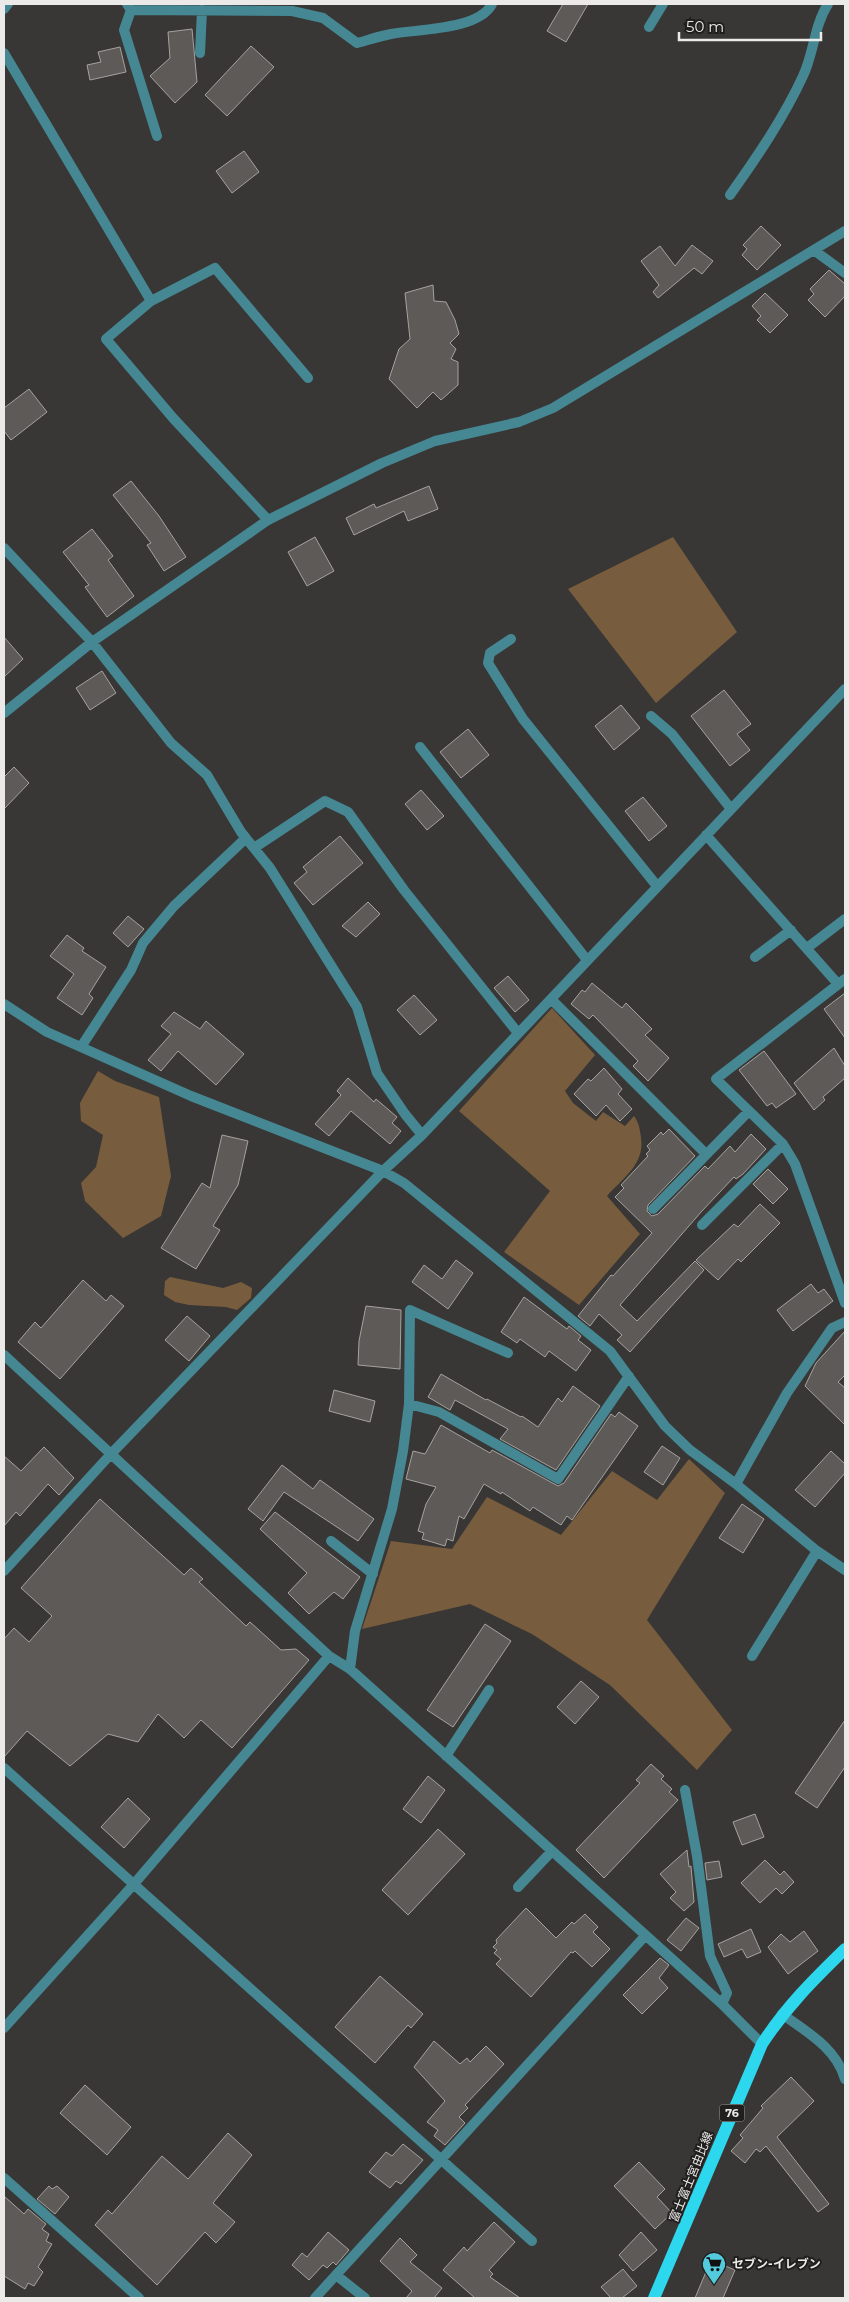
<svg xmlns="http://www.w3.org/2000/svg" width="849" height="2302" font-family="Montserrat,'Noto Sans JP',sans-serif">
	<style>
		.green { fill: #785c3e }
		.building { fill: #5d5a58; stroke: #a5a2a0 }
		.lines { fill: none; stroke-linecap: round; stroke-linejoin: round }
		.lane { stroke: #458893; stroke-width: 10 }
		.street { stroke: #458893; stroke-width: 10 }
		.primary { stroke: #2dd7ee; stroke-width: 12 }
		.labels { text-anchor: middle; stroke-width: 4; stroke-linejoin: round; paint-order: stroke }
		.shield { fill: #201f1e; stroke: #afadac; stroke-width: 1 }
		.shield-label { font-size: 11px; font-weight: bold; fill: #eceae9 }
		.street-label { font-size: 12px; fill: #eceae9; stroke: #201f1e }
		.poi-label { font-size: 12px; font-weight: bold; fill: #eceae9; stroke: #201f1e; text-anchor: start }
	</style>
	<rect width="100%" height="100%" fill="#393735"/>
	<path class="green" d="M673,537L737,632L656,703L568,589Z
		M552,1008L595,1055L565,1091L573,1103L596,1121L603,1112L625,1126L634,1116C639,1123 640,1129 641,1138C645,1164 623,1178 607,1196L640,1234L579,1305L504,1252L550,1191L459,1111Z
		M98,1071L115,1081L159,1097L171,1176L161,1216L123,1238L85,1201L81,1183L96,1167L103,1135L81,1121L80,1103Z
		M170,1277L223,1288L241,1282L252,1288L251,1298L237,1310L226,1307L189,1305L175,1302L164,1295L165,1281Z
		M689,1459L725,1493L647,1620L732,1730L697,1770L610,1685L532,1634L470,1604L362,1629L391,1541L452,1549L487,1497L561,1535L612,1471L657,1500Z"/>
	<path class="building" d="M563,4H588L566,42L547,31Z
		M192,29L197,82L175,103L150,76L170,58L168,32Z
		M251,46L274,67L227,116L205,95Z
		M120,47L126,72L90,80L87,65L101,62L98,52Z
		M244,151L259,172L232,193L216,171Z
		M761,226L781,245L757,270L742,255L747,249L743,245Z
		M692,245L713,261L702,274L694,268L658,298L653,292L659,285L641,261L660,246L675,266Z
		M829,270L845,284V296L825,317L808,300L814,294L810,289Z
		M433,285L434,301L446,302L455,320L459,334L450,343L456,349L451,359L458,362V385L441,400L433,392L417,408L389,379L399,349L410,339L405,293Z
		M765,293L788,315L770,333L757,320L761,316L752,306Z
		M29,389L47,412L11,440L4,431V408Z
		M131,481L159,516L186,557L164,571L147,545L151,543L113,495Z
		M429,486L438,509L408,521L404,511L354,535L346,518L374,504L376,508Z
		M92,529L113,556L108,560L134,596L107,617L85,587L89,585L63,552Z
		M315,537L334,571L307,586L288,552Z
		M4,637L23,659L4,677Z
		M102,671L116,693L90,710L76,688Z
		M724,690L751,724L737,734L750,750L730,766L691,716Z
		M621,705L640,728L614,750L595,726Z
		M468,729L489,755L461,778L440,752Z
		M14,767L29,783L4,809V777Z
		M421,790L444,816L427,830L405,804Z
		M643,797L667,826L649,841L625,811Z
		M340,836L363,863L313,905L294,883L307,872L303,867Z
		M368,902L380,914L356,937L342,926Z
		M128,916L144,929L128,947L113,933Z
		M67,935L84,948L82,951L106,967L89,994L93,998L82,1015L57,998L74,974L50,956Z
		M508,976L529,1000L515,1012L494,988Z
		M592,983L622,1008L626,1003L652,1029L645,1035L669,1058L648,1081L633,1066L638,1061L593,1015L589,1019L571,1004L582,990L585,992Z
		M845,993V1038L824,1009Z
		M414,995L437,1020L420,1035L397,1010Z
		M174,1012L200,1029L206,1021L244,1054L216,1085L178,1051L161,1071L148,1060L171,1034L161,1026Z
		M834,1048L845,1066V1078L823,1097L825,1100L814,1110L794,1083Z
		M764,1051L796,1094L776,1108L772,1103L767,1106L739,1070Z
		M604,1068L622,1089L618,1094L632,1109L620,1121L606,1105L596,1116L574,1094L588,1079L591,1081Z
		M348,1078L374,1102L376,1099L397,1117L392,1123L401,1131L390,1144L351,1111L329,1136L315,1124L341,1095L337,1091Z
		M669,1129L695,1156L648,1205L647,1211L652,1216L658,1214L705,1166L708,1169L730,1146L735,1152L751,1134L766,1149L743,1174L736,1179L734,1177L702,1211L620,1305L637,1321L695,1261L704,1270L630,1352L617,1340L622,1335L599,1314L590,1326L578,1316L611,1275L613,1276L652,1233L615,1197L624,1188L621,1185L648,1156L646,1154L650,1150L647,1146L661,1132L663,1135Z
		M222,1135L248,1141L238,1185L213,1226L220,1230L196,1269L161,1248L202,1183L210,1188Z
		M768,1169L788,1189L773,1204L753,1184Z
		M760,1204L780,1223L741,1262L738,1259L718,1280L696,1260L734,1224L738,1227Z
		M456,1260L473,1273L448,1309L412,1282L424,1265L442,1279Z
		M83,1280L106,1301L111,1295L124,1306L60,1379L18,1342L35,1322L41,1328Z
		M811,1284L818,1293L824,1289L833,1301L793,1331L777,1310Z
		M524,1297L567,1329L569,1326L581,1336L578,1340L591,1350L576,1371L549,1351L545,1357L520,1339L517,1343L501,1332Z
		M366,1306L401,1310L400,1369L358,1365L359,1341Z
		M187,1316L210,1336L189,1361L165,1340Z
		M845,1331V1375L838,1382L845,1388V1425L805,1386L816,1363Z
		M441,1374L486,1400L487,1399L521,1417L522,1416L538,1427L558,1398L562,1402L573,1386L600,1406L556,1470L500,1439L508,1429L455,1400L450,1410L428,1397Z
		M334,1390L375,1401L370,1422L329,1411Z
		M619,1412L638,1426L572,1520L567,1516L561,1525L533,1507L530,1511L502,1492L501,1494L484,1484L464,1519L459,1516L453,1541L447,1539L445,1546L422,1539L424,1533L418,1531L426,1504L436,1487L406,1479L413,1451L425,1454L441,1425L490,1453L492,1450L558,1486L564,1483L611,1414L615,1417Z
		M662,1446L680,1458L663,1485L644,1472Z
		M44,1447L74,1478L59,1495L48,1484L20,1516L16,1512L4,1526V1456L21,1471Z
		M831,1451L845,1464V1473L815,1507L795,1490Z
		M282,1465L313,1489L320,1480L374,1519L358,1541L284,1492L263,1521L248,1509Z
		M100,1499L184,1575L191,1568L203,1579L199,1582L246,1626L250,1622L281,1650L296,1649L309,1660L232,1748L201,1720L184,1738L158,1714L138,1742L108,1734L70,1766L27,1731L4,1757V1639L14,1628L29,1642L52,1616L21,1588Z
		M742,1504L764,1519L743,1553L719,1538Z
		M275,1512L360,1577L343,1599L334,1592L309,1614L288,1593L307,1573L260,1529Z
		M485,1624L511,1641L453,1727L427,1710Z
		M581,1681L599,1697L575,1724L557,1707Z
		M845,1720V1767L817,1808L795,1793Z
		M651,1764L664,1776L661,1779L672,1789L669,1792L678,1800L604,1878L576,1850L640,1783L636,1780Z
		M428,1776L445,1790L421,1823L403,1809Z
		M128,1798L150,1819L124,1848L101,1827Z
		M755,1814L764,1837L742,1845L733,1822Z
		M438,1829L465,1854L408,1915L382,1890Z
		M687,1850L689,1867L691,1866L694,1902L684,1911L670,1898L676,1892L660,1874Z
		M765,1860L780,1875L784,1871L794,1882L782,1894L776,1888L760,1903L741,1883Z
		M719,1861L722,1877L707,1880L705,1863Z
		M526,1908L556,1938L572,1922L574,1924L585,1914L598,1927L593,1932L610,1949L592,1967L575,1951L573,1953L571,1952L531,1997L496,1964L501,1959L494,1953L497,1950L493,1947L497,1943L496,1940Z
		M686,1918L699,1928L681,1951L667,1940Z
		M751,1929L761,1952L747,1958L742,1949L724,1957L718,1944Z
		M804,1931L818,1951L788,1974L768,1947L781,1934L790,1942Z
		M660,1958L669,1965L659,1978L668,1988L642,2014L623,1995Z
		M380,1976L423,2014L411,2028L408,2025L375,2063L335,2027Z
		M434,2041L460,2064L467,2058L470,2062L486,2046L504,2064L465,2105L468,2108L459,2117L465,2123L445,2145L434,2136L438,2130L427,2122L445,2101L414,2067Z
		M791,2077L814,2101L777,2137L829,2204L818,2212L766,2146L760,2152L756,2149L745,2163L731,2151L743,2138L740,2135L763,2108L761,2106Z
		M85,2085L131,2127L107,2155L60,2113Z
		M228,2133L252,2155L213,2203L235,2222L216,2243L205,2232L157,2285L95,2225L108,2210L112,2214L162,2156L188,2179Z
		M403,2144L423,2160L401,2184L396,2181L390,2188L369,2172L386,2152L392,2156Z
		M639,2162L665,2189L657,2197L672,2213L655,2229L614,2186Z
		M49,2186L52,2189L57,2186L69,2197L55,2214L37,2199Z
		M4,2196L24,2214L28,2209L46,2224L42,2229L49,2234L46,2241L52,2244L38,2267L43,2272L34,2286L28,2283L25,2289L4,2276Z
		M494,2222L515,2242L489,2270L493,2274L490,2277L520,2298H475L443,2270L464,2247L467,2251Z
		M328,2232L349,2250L336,2265L333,2262L327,2268L323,2265L309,2280L292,2265L302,2253L307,2257Z
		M641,2232L657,2250L633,2271L619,2255Z
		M400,2238L417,2255L410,2262L442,2288L434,2298H406L412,2291L380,2261Z
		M711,2260L735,2270L723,2298H695Z
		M623,2269L637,2286L622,2298H611L601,2287Z"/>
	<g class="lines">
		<path class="lane" d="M649,27L663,4
			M4,53L151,301L106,339L173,418L268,520
			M730,195C757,157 783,119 803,76C814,53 814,26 828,4
			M151,301L215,268L308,378
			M511,639L490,653L488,663L523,719L657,886
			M420,747L587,960"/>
		<path class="street" d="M127,4L131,10L292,11L323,18L357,43C368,40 380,36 391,34C418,29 479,30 492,4
			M4,9L8,4
			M131,10L124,30L157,136
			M200,53L202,10
			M815,251L845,273
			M4,548L92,642L171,743L207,775L241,832L270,868L357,1007L377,1073L405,1114L422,1135
			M4,713L92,642L268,520L382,463L435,441L519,422L553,408L845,231
			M651,716L672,734L731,809
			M706,835L838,984
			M254,848L325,801L348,812L404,890L518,1033
			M807,948L845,919
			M755,957L791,930
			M845,979L716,1079L783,1144L795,1164L845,1303
			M551,999L706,1154
			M4,1004L47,1032L191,1096L383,1171L404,1183L610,1351L665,1426L690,1450L736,1484L817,1551L845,1570
			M81,1047L131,970L143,943L174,906L246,838
			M653,1209L748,1112
			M702,1225L783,1144
			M4,1355L329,1656L350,1669L722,2004L762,2044
			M409,1404L439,1412L558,1479L629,1376
			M736,1484L787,1393L832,1328L845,1322
			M331,1541L373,1574
			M4,1571L110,1455L383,1171L422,1135L845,689
			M752,1656L817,1551
			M350,1669L355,1631L392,1509L403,1451L409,1404L410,1310L508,1353
			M446,1756L489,1690
			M4,1768L532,2241
			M685,1790L697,1856L710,1956L727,1993L722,2004
			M518,1887L552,1851
			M782,2014C807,2032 836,2048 845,2079
			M4,2028L134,1884L329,1656
			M4,2178L139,2298
			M336,2275L365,2298
			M315,2298L645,1936"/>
		<path class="primary" d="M654,2298L762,2044C786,2007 814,1979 845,1949"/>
	</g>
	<defs>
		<g id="supermarket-pin" transform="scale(1.25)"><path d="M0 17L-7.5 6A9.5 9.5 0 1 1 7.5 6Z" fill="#54cadd" stroke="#201f1e"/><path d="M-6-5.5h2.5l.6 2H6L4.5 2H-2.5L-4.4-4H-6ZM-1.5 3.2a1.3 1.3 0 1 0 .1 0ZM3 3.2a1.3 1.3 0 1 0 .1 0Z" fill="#111"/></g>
	</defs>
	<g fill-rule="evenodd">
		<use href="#supermarket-pin" x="714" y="2264"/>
	</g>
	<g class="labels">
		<rect class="shield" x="719.5" y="2104.5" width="25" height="17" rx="4"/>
		<g class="shield-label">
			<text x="732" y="2117">76</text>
		</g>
		<g class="street-label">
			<text transform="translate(691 2177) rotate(-68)" y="4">富士富士宮由比線</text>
		</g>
		<g class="poi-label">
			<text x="732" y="2268">セブン-イレブン</text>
		</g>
	</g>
	<rect width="849" height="2302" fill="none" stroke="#eceae9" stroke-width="10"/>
	<path d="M679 32v8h142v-8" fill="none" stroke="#eceae9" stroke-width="2.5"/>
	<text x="686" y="32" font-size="15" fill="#eceae9" stroke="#201f1e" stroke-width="4" paint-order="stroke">50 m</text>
</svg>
